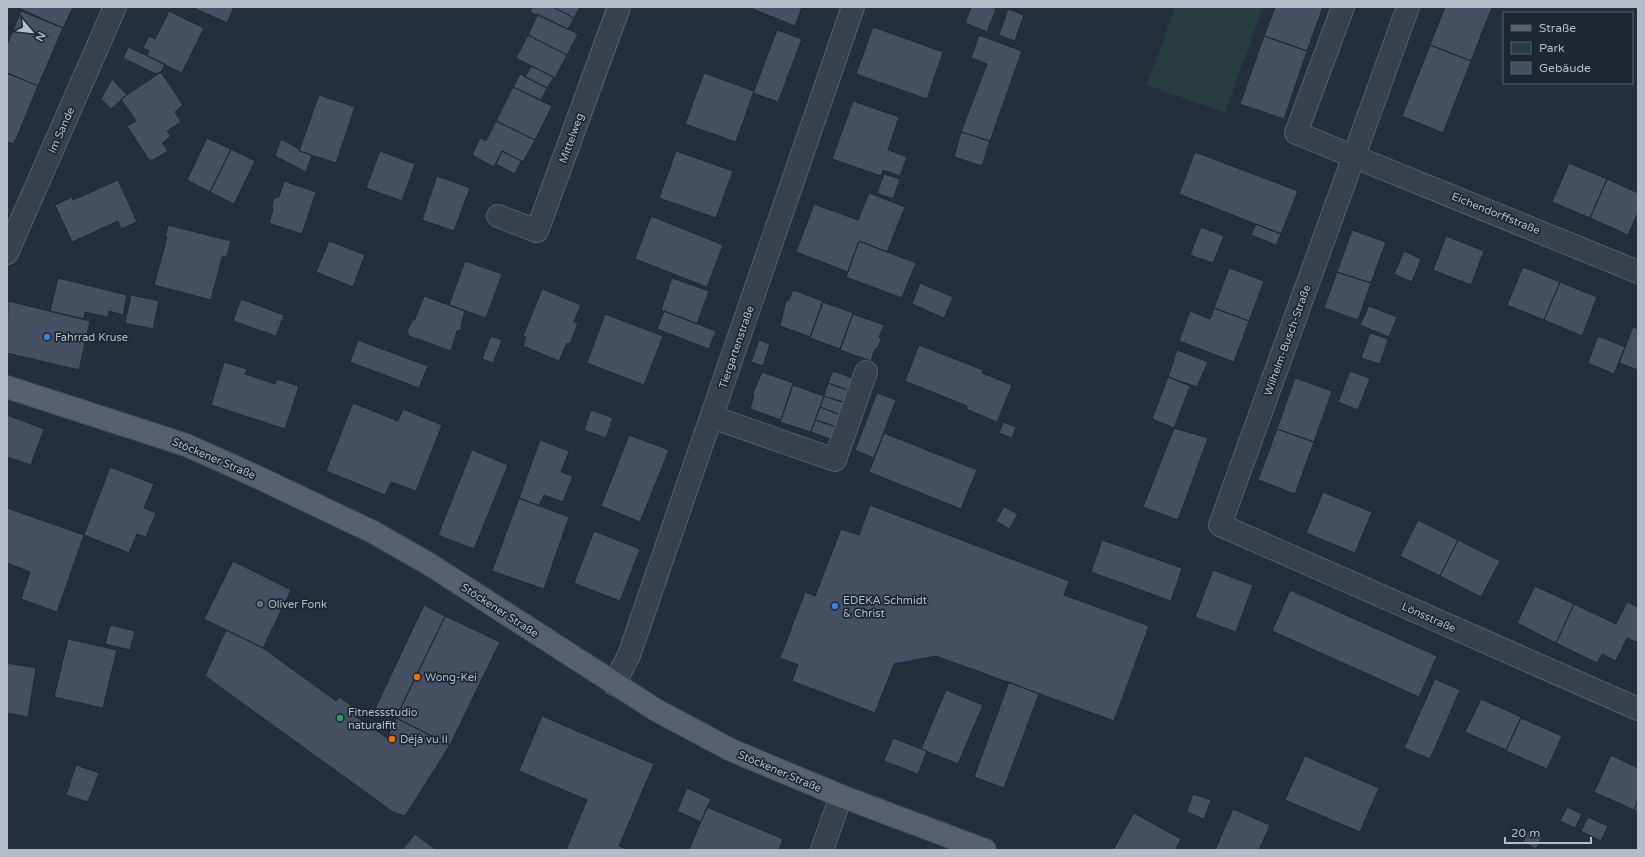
<svg xmlns="http://www.w3.org/2000/svg" width="1645" height="857" font-family="'Varela Round',sans-serif">
	<style>
		.green { fill: #263c3f }
		.building { fill: #455162; stroke: #1f2835 }
		.lines { fill: none; stroke-linecap: round; stroke-linejoin: round }
		.minor-casing { stroke: #565f6c; stroke-width: 24 }
		.major-casing { stroke: #414a57; stroke-width: 24 }
		.minor { stroke: #38414e; stroke-width: 22 }
		.major { stroke: #56606e; stroke-width: 22 }
		.shop-dot { fill: #3f7fe0; stroke: #1d2633; stroke-width: 1.5 }
		.service-dot { fill: #5c6f8a; stroke: #1d2633; stroke-width: 1.5 }
		.food-dot { fill: #e8710a; stroke: #1d2633; stroke-width: 1.5 }
		.leisure-dot { fill: #2e9e5b; stroke: #1d2633; stroke-width: 1.5 }
		.labels { text-anchor: middle; stroke-width: 3.5; stroke-linejoin: round; paint-order: stroke }
		.street-label { font-size: 11px; fill: #b4bcc9; stroke: #1d2633 }
		.poi-label { font-size: 11px; fill: #b4bcc9; stroke: #1d2633; text-anchor: start }
	</style>
	<rect width="100%" height="100%" fill="#242f3e"/>
	<path class="green" d="M1175,7H1263L1225,113L1147,85Z"/>
	<path class="building" d="M16,7H73L63,28Z
		M192,7H234L227,23Z
		M532,7H553L574,18L568,29L530,12Z
		M553,7H580L574,18Z
		M748,7H802L795,26Z
		M971,7H991L996,9L987,32L965,23Z
		M1275,7H1323L1307,51L1264,36Z
		M1445,7H1492L1471,61L1430,45Z
		M1008,9L1024,15L1015,41L999,35Z
		M21,11L63,28L38,86L7,73V45Z
		M169,11L204,28L182,73L147,56L149,51L143,48L149,36L155,39Z
		M538,14L578,34L567,55L528,35Z
		M873,27L943,52L927,99L856,74Z
		M777,30L802,39L778,102L753,93Z
		M528,35L567,55L555,78L516,58Z
		M979,35L1022,51L990,141L961,132L987,64L971,58Z
		M1264,36L1307,51L1284,119L1240,104Z
		M1430,45L1471,61L1443,133L1402,116Z
		M128,47L165,64L161,72L156,74L123,58Z
		M531,66L554,77L547,88L525,77Z
		M161,72L183,105L175,112L181,122L167,131L171,136L162,143L168,151L153,160H149L127,126L136,121L121,99Z
		M7,73L38,86L14,144L7,142Z
		M704,73L754,91L736,142L685,124Z
		M520,74L547,88L541,100L513,87Z
		M112,79L127,95L111,109L101,99Z
		M513,87L552,106L535,140L496,121Z
		M319,95L355,107L336,163L299,151Z
		M853,101L899,117L888,150L907,157L900,176L883,170L881,176L832,159Z
		M496,121L535,140L523,162L502,151L494,167L472,155L480,138L486,141Z
		M961,132L990,141L982,166L954,157Z
		M207,138L231,149L210,192L187,180Z
		M281,139L299,149V151L312,155L306,172L275,156Z
		M231,149L255,161L234,204L210,192Z
		M380,151L415,164L402,201L366,188Z
		M502,151L521,161L515,174L496,164Z
		M676,151L733,171L716,218L659,198Z
		M1195,152L1298,191L1281,234L1179,194Z
		M1569,163L1607,179L1590,218L1552,202Z
		M884,174L900,179L893,199L877,193Z
		M437,176L470,188L454,231L422,220Z
		M1607,179L1638,193V212L1628,235L1590,218Z
		M118,180L137,222L121,229L118,221L72,242L55,205L72,197L73,200Z
		M284,181L316,192L302,234L269,223L273,210L272,207L274,198L279,197Z
		M869,193L905,207L887,252L859,241L848,272L796,252L814,204L858,220Z
		M651,216L723,245L707,287L635,259Z
		M1256,224L1281,234L1276,245L1251,235Z
		M168,225L231,241L227,256L222,257L211,300L154,285L167,237H165Z
		M1201,227L1224,236L1213,263L1190,255Z
		M1352,230L1386,242L1371,283L1337,272Z
		M1446,236L1484,251L1471,285L1433,270Z
		M329,241L365,255L353,287L316,272Z
		M859,241L916,263L902,298L846,277Z
		M1404,251L1421,259L1412,282L1394,274Z
		M465,261L502,274L486,318L449,305Z
		M1523,267L1560,282L1544,320L1507,305Z
		M1229,268L1264,281L1249,321L1214,308Z
		M1337,272L1371,283L1358,320L1324,308Z
		M58,278L127,295L123,315L109,311L108,317L85,312L84,319L50,311Z
		M672,278L709,291L697,324L661,310Z
		M1560,282L1597,297L1582,336L1544,320Z
		M920,283L953,297L944,318L912,304Z
		M542,289L581,305L574,322L578,323L570,344L567,343L559,361L523,346L526,337L523,336Z
		M793,290L823,301L810,337L780,326L786,301L789,300Z
		M131,295L159,301L153,329L125,323Z
		M424,296L465,311L461,325L462,330L457,331L451,351L409,336L407,331L412,321L415,319Z
		M241,299L284,315L276,336L233,321Z
		M8,301L90,321L79,370L7,353Z
		M823,302L853,313L840,349L810,338Z
		M1369,306L1397,317L1389,337L1360,325Z
		M1214,308L1249,321L1234,362L1179,341L1190,311L1210,319Z
		M664,311L716,331L709,349L657,329Z
		M605,314L663,336L644,385L587,363Z
		M853,314L884,325L879,337L881,340L878,347L875,349L871,361L840,350Z
		M1633,327L1638,329V370L1619,363Z
		M1370,333L1388,339L1380,364L1361,358Z
		M491,336L502,340L493,363L482,359Z
		M1598,336L1625,347L1614,374L1588,363Z
		M358,340L428,366L419,388L350,362Z
		M759,340L770,344L763,366L751,362Z
		M919,345L983,370L982,373L1012,385L997,422L966,409L967,406L905,381Z
		M1177,350L1208,362L1197,387L1168,377Z
		M224,362L247,369L245,374L275,384L277,379L299,386L285,429L211,405Z
		M833,371L855,379L850,391L828,383Z
		M1350,371L1370,378L1358,410L1338,402Z
		M762,372L793,383L781,420L750,409L754,396L753,393Z
		M1168,377L1190,386L1174,428L1152,419Z
		M1295,378L1332,391L1314,442L1277,429Z
		M828,383L850,391L846,403L824,396Z
		M793,385L824,396L811,432L780,422Z
		M877,393L896,400L874,458L855,450Z
		M824,396L846,403L841,415L820,407Z
		M353,403L398,421L403,409L442,425L416,491L391,482L385,495L326,471Z
		M820,407L841,415L837,427L815,420Z
		M591,410L613,418L606,438L584,430Z
		M7,415L44,429L31,465L7,457Z
		M815,420L837,427L833,440L811,432Z
		M1003,422L1016,427L1012,438L999,433Z
		M1174,428L1208,438L1178,520L1143,507Z
		M1277,429L1314,442L1295,494L1258,480Z
		M884,433L977,470L961,509L869,472Z
		M629,435L669,450L640,522L601,506Z
		M540,440L569,451L561,472L573,476L563,502L544,495L539,506L519,498Z
		M472,450L508,465L474,549L438,535Z
		M110,467L154,484L144,508L156,513L146,537L137,534L129,553L84,535Z
		M1323,492L1372,512L1355,553L1306,533Z
		M519,498L569,517L544,589L492,571Z
		M870,505L1069,581L1064,595L1149,626L1114,721L936,656L894,664L875,713L792,681L798,665L780,658L805,592L815,596L841,529L859,535Z
		M1004,507L1018,514L1009,529L996,521Z
		M7,508L84,535L57,612L21,599L30,572L7,563Z
		M1418,520L1458,540L1440,576L1400,556Z
		M594,531L640,549L620,601L574,583Z
		M1102,540L1182,568L1171,601L1091,572Z
		M1458,540L1500,561L1481,597L1440,576Z
		M233,561L291,590L263,648L204,619Z
		M1213,570L1253,585L1236,632L1195,617Z
		M1535,586L1574,604L1556,643L1517,623Z
		M1290,590L1437,656L1419,697L1272,631Z
		M1627,602L1638,607V643L1627,638L1616,661L1602,654L1597,663L1556,643L1574,604L1616,624Z
		M424,605L445,616L396,718L375,709Z
		M445,616L500,642L450,745L396,718Z
		M110,625L135,631L130,650L105,644Z
		M226,630L263,648L336,701L339,697L359,711L356,717L387,738L396,718L450,745L405,816L393,812L205,676Z
		M68,639L117,650L103,708L54,697Z
		M7,663L36,668L28,717L7,713Z
		M1435,679L1460,690L1430,759L1404,748Z
		M1009,682L1039,694L1004,788L974,777Z
		M946,690L983,705L958,764L921,749Z
		M1481,699L1521,717L1506,750L1465,732Z
		M542,716L654,764L619,846L629,850H566L587,800L519,771Z
		M1521,718L1562,736L1547,769L1506,751Z
		M893,738L927,751L918,774L884,761Z
		M1611,755L1638,768V800L1634,810L1594,792Z
		M1305,756L1379,788L1360,832L1285,800Z
		M76,765L99,773L88,802L66,795Z
		M687,788L711,799L701,822L677,811Z
		M1193,794L1211,800L1204,819L1187,812Z
		M1638,801V812L1634,810Z
		M707,807L783,839L779,850H689Z
		M1567,807L1582,814L1575,828L1560,821Z
		M1233,809L1270,825L1259,850H1215Z
		M1134,813L1181,839L1175,850H1113Z
		M1588,817L1608,826L1601,841L1581,831Z
		M1529,830L1542,837L1536,849L1523,842Z
		M415,834L436,850H402Z"/>
	<g class="lines">
		<g class="minor-casing">
			<path id="minor" d="M1343,7L1296,133L1638,272
				M1408,7L1220,525L1638,709
				M498,216L537,231L619,7
				M7,253L115,7
				M712,417L835,460L866,372
				M614,684L629,655L853,7
				M822,850L841,796"/>
		</g>
		<g class="major-casing">
			<path id="major" d="M7,387L186,445L251,474L373,532L429,564L656,710L731,750L841,796L985,850"/>
		</g>
		<use href="#minor" class="minor"/>
		<use href="#major" class="major"/>
	</g>
	<g class="shop-dot">
		<circle cx="47" cy="337" r="4"/>
		<circle cx="835" cy="606" r="4"/>
	</g>
	<circle class="service-dot" cx="260" cy="604" r="4"/>
	<g class="food-dot">
		<circle cx="417" cy="677" r="4"/>
		<circle cx="392" cy="739" r="4"/>
	</g>
	<circle class="leisure-dot" cx="340" cy="718" r="4"/>
	<g class="labels">
		<g class="street-label">
			<text transform="translate(61 130) rotate(-66)" y="4">Im Sande</text>
			<text transform="translate(571 138) rotate(-70)" y="4">Mittelweg</text>
			<text transform="translate(1496 213) rotate(22)" y="4">Eichendorffstraße</text>
			<text transform="translate(1287 340) rotate(-70)" y="4">Wilhelm-Busch-Straße</text>
			<text transform="translate(736 347) rotate(-71)" y="4">Tiergartenstraße</text>
			<text transform="translate(214 458) rotate(23)" y="4">Stöckener Straße</text>
			<text transform="translate(500 610) rotate(33)" y="4">Stöckener Straße</text>
			<text transform="translate(1429 617) rotate(24)" y="4">Lönsstraße</text>
			<text transform="translate(780 771) rotate(23)" y="4">Stöckener Straße</text>
		</g>
		<g class="poi-label">
			<text x="55" y="341">Fahrrad Kruse</text>
			<text x="843" y="604">EDEKA Schmidt<tspan x="843" dy="13">&amp; Christ</tspan></text>
			<text x="268" y="608">Oliver Fonk</text>
			<text x="425" y="681">Wong-Kei</text>
			<text x="348" y="716">Fitnessstudio<tspan x="348" dy="13">naturalfit</tspan></text>
			<text x="400" y="743">Déjà vu II</text>
		</g>
	</g>
	<rect width="1645" height="857" fill="none" stroke="#b4bcc9" stroke-width="16"/>
	<rect x="1503" y="12" width="130" height="72" fill="#1d2633" stroke="#59626f"/>
	<rect x="1511" y="25" width="20" height="6" fill="#56606e" stroke="#59626f"/>
	<text x="1539" y="32" font-size="12" fill="#b4bcc9">Straße</text>
	<rect x="1511" y="42" width="20" height="12" fill="#263c3f" stroke="#59626f"/>
	<text x="1539" y="52" font-size="12" fill="#b4bcc9">Park</text>
	<rect x="1511" y="62" width="20" height="12" fill="#455162" stroke="#59626f"/>
	<text x="1539" y="72" font-size="12" fill="#b4bcc9">Gebäude</text>
	<g transform="translate(32 32) rotate(118)" stroke="#1d2633" stroke-width="3" paint-order="stroke">
	<path d="M0-3L7 15L0 10L-7 15Z" fill="#b4bcc9"/>
	<text y="-6" font-size="11" font-weight="bold" text-anchor="middle" fill="#b4bcc9">N</text>
	</g>
	<path d="M1505 837v6h86v-6" fill="none" stroke="#b4bcc9" stroke-width="2"/>
	<text x="1511" y="837" font-size="12" fill="#b4bcc9" stroke="#1d2633" stroke-width="3" paint-order="stroke">20 m</text>
</svg>
